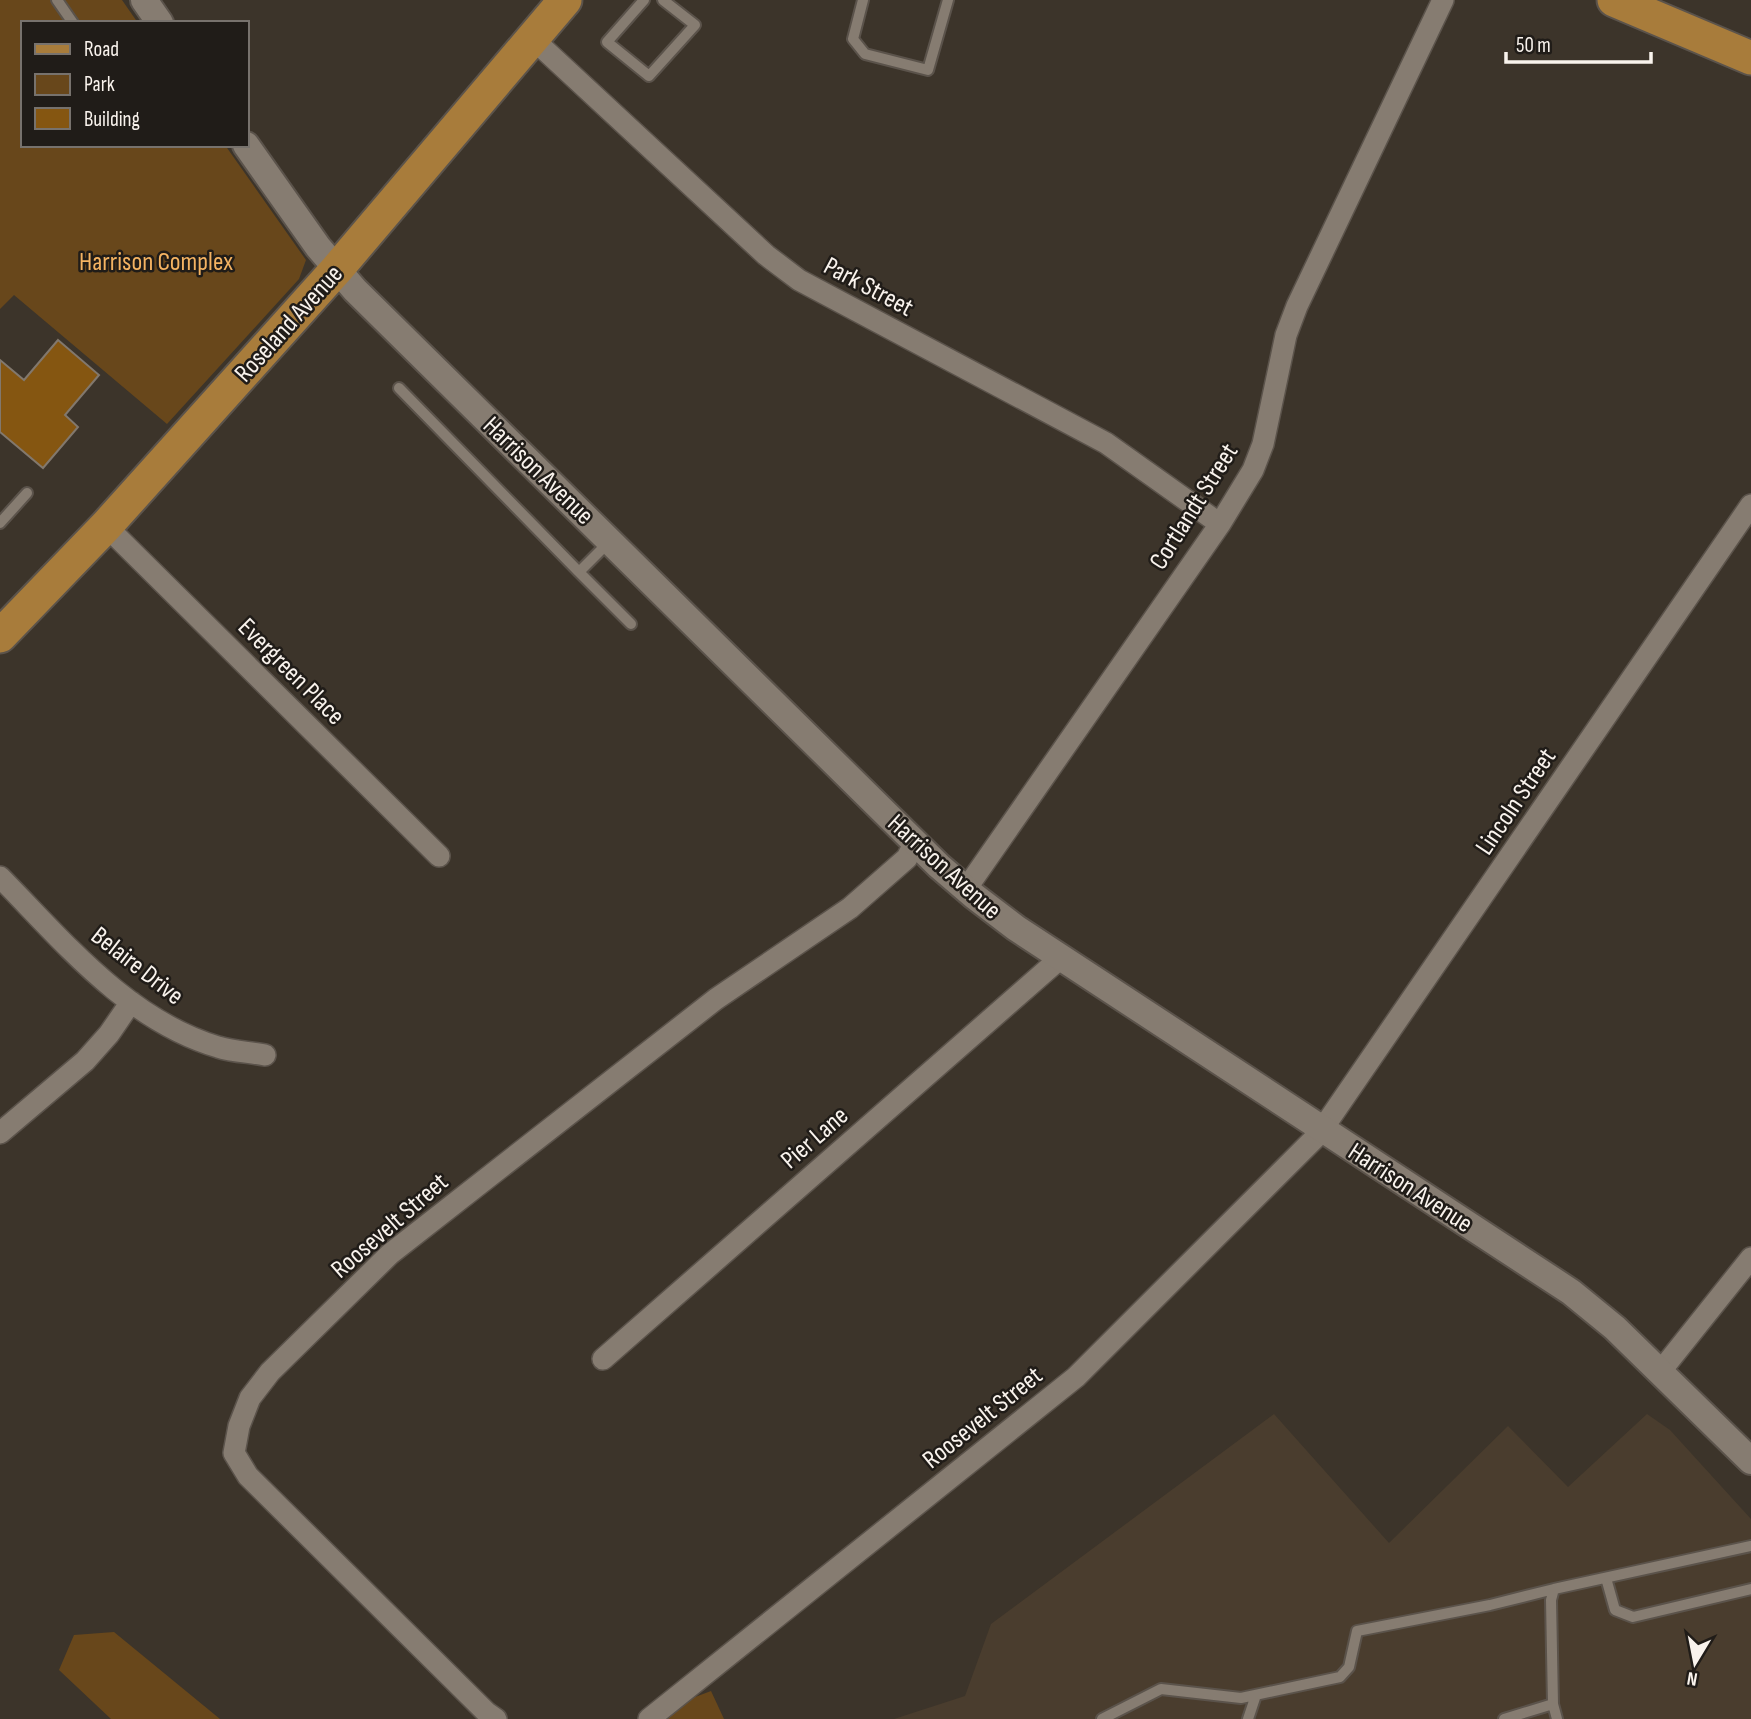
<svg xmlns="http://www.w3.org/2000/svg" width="1751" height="1719" font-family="'Sofia Sans Condensed',sans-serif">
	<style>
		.built { fill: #4a3d2e }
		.green { fill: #68471b }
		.building { fill: #855611; stroke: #82786d; stroke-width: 2 }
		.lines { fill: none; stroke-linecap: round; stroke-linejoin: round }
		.service-casing { stroke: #5b534b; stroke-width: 14 }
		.minor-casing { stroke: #5b534b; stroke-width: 24 }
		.tertiary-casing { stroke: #5b534b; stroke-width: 30 }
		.primary-casing { stroke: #5b534b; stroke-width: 37 }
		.service { stroke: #867c71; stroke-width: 10 }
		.minor { stroke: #867c71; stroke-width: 21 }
		.tertiary { stroke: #867c71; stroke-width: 26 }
		.primary { stroke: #a87c3b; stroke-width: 33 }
		.labels { text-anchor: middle; stroke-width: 5; stroke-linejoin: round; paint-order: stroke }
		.park-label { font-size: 26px; fill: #f4b362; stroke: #201c18 }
		.street-label { font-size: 26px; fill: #f9f3ed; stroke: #201c18 }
	</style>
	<rect width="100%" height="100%" fill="#3c342a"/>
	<path class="built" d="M1274,1414L1389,1543L1508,1426L1568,1487L1647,1414L1670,1430L1751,1519V1719H894L965,1696L991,1624Z"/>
	<path class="green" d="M0,0H122L138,23H23V145H225L306,260L299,279L167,424L14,295L0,309Z
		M114,1632L220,1719H111L59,1670L74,1635Z
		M711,1691L724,1719H637Z"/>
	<path class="building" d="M58,340L99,375L65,415L78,427L43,468L0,432V360L24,380Z"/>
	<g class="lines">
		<g class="service-casing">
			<path id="service" d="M57,0L73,23
				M644,0L607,42L649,76L695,25L663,0
				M863,0L853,39L865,54L928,70L948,0
				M399,388L579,572L609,542
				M0,523L27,493
				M579,572L631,624
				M1606,1578L1615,1610L1633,1617L1751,1589
				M1102,1719L1161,1689L1241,1698L1340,1677L1349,1667L1357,1631L1490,1605L1554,1589
				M1248,1719L1256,1695
				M1504,1719L1553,1704
				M1557,1719L1553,1704L1551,1600L1554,1589L1751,1546"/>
		</g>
		<g class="minor-casing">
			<path id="minor" d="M533,39L766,255L799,280L1106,443L1220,524
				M106,526L439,856
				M0,877C64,942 127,1020 218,1047C233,1052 250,1052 265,1055
				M966,889L1220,524L1253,470L1263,444L1286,335L1297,306L1443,0
				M0,1133L85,1061L109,1034L131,1002
				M603,1359L1056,962L1063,958
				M1660,1372L1751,1258
				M496,1719L486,1712L248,1476L234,1453L239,1426L250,1398L270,1372L390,1254L716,999L850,908L907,858L915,842
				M649,1719L1076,1377L1319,1134L1751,505"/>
		</g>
		<g class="tertiary-casing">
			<path id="tertiary" d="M144,0L160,23
				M246,145L318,247L355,290L939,866L974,896L1016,928L1571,1292L1615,1328L1751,1461"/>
		</g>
		<g class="primary-casing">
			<path id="primary" d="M1614,0L1751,58
				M0,636L106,526L337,269L565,0"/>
		</g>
		<use href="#service" class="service"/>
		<use href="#minor" class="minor"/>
		<use href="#tertiary" class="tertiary"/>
		<use href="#primary" class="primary"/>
	</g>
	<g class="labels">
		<g class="park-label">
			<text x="156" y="270">Harrison Complex</text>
		</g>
		<g class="street-label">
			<text transform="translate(869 286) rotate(28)" y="9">Park Street</text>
			<text transform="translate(288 323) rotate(-48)" y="9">Roseland Avenue</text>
			<text transform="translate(539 470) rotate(44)" y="9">Harrison Avenue</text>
			<text transform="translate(1193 506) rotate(-58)" y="9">Cortlandt Street</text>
			<text transform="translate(292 671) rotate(45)" y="9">Evergreen Place</text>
			<text transform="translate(1515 801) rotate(-56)" y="9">Lincoln Street</text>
			<text transform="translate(945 866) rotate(42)" y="9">Harrison Avenue</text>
			<text transform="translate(138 965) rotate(38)" y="9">Belaire Drive</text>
			<text transform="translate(814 1137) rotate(-41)" y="9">Pier Lane</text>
			<text transform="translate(1411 1187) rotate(33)" y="9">Harrison Avenue</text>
			<text transform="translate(389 1225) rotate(-41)" y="9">Roosevelt Street</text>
			<text transform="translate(982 1417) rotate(-39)" y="9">Roosevelt Street</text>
		</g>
	</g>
	<rect x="21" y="21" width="228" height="126" fill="#201c18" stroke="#77726d" stroke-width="2"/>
	<rect x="35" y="44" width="35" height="10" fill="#a87c3b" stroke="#77726d" stroke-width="2"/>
	<text x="84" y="56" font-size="21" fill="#f9f3ed">Road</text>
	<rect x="35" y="74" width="35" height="21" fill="#68471b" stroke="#77726d" stroke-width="2"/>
	<text x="84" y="91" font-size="21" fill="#f9f3ed">Park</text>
	<rect x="35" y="108" width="35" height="21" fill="#855611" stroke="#77726d" stroke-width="2"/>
	<text x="84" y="126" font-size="21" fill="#f9f3ed">Building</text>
	<g transform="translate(1695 1663) rotate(190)" stroke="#201c18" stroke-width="5" paint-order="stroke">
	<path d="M0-5L12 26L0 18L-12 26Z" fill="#f9f3ed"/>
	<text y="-10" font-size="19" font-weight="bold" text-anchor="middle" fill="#f9f3ed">N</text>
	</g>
	<path d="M1506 52v10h145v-10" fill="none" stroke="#f9f3ed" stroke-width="3.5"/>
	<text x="1516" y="52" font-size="21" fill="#f9f3ed" stroke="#201c18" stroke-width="5" paint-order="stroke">50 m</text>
</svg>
